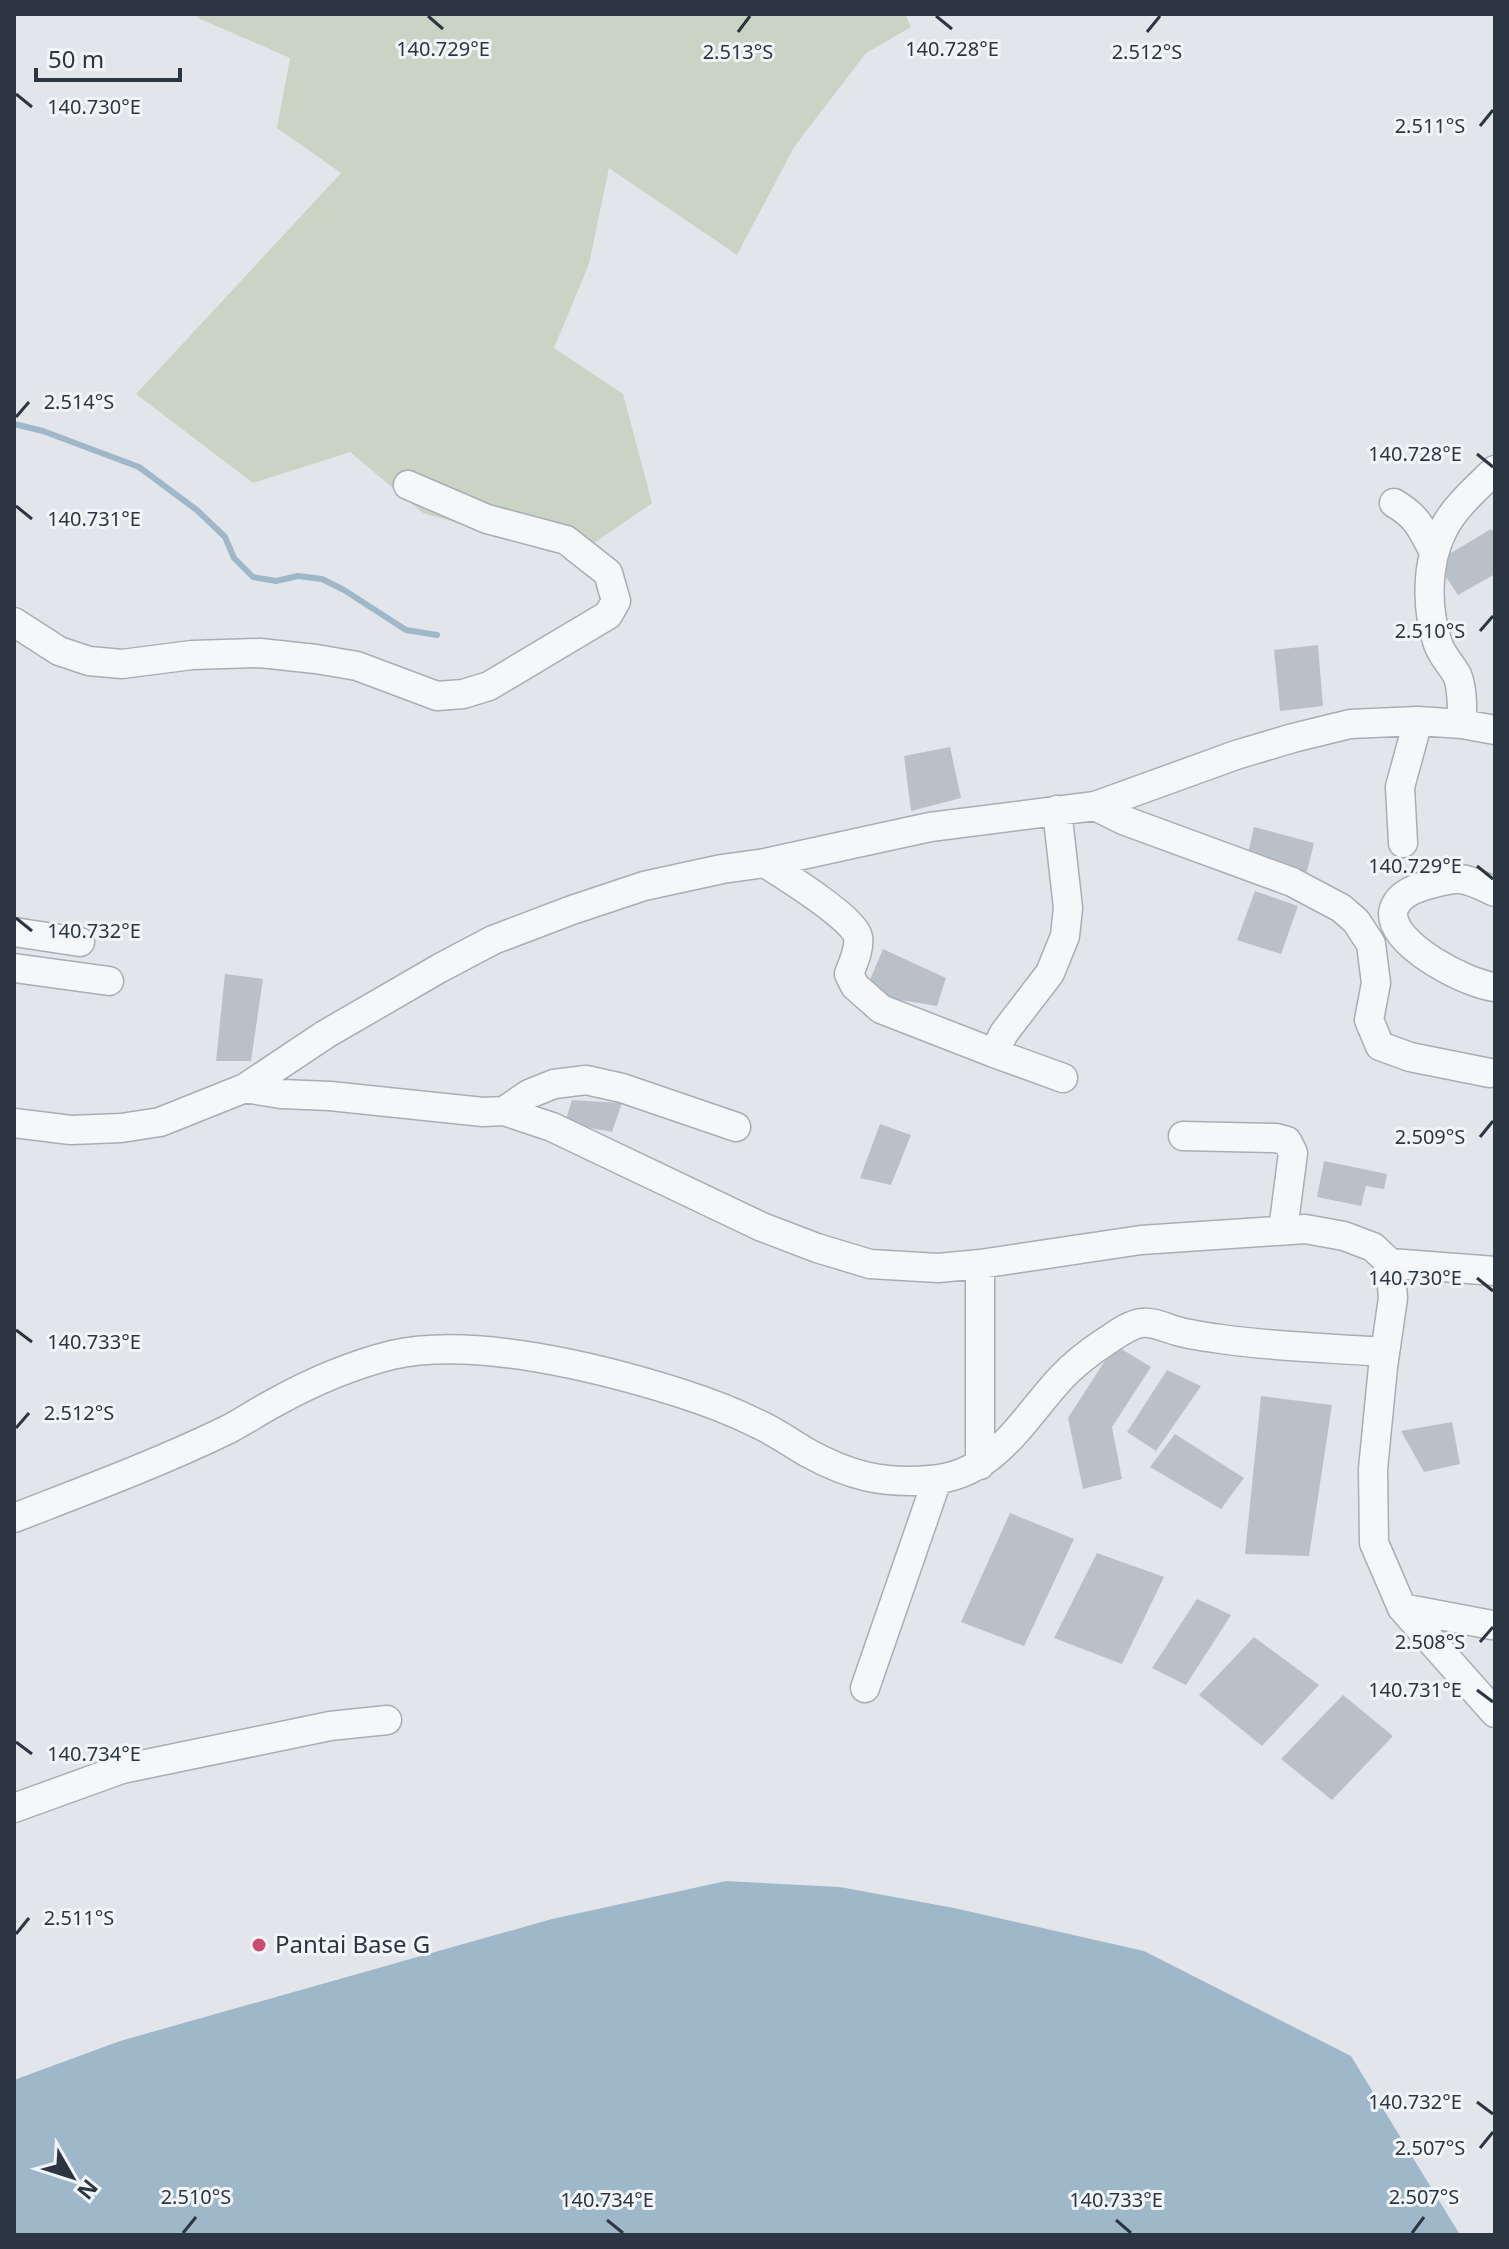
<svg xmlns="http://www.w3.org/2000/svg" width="1509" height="2249" font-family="'Noto Sans',sans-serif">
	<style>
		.green { fill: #cad4c4 }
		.water { fill: #9fb8c9 }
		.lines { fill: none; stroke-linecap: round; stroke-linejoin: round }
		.stream { stroke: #9fb8c9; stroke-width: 6 }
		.building { fill: #bac0c7 }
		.minor-casing { stroke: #a7aeb4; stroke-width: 31 }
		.minor { stroke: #f5f7f9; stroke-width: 28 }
		.ticks { fill: none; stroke: #2b3642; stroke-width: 3 }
		.poi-dot { fill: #cb4c6e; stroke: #f2f5f8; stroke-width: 3 }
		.labels { text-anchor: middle; stroke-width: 6; stroke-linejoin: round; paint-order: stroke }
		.poi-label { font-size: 24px; fill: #2b3642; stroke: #f2f5f8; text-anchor: start }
		.ticks-label { font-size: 20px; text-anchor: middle; fill: #2b3642; stroke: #f2f5f8; stroke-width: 6; stroke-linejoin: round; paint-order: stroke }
	</style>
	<rect width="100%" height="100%" fill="#e2e6ea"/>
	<path class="green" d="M196,14H905L911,27L866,53L794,147L737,255L609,168L589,264L554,348L623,394L652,503L574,557L423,513L350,452L253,483L136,394L341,173L277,128L290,58L198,18Z"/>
	<path class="water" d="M726,1881L840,1887L954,1908L1144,1951L1351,2056L1460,2235H14V2080L120,2041L552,1919Z"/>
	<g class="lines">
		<path class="stream" d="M14,424L43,431L139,467L198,511L225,537L234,558L253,577L276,581L298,576L322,579L344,590L406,630L437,635"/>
	</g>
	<path class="building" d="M1491,529L1495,534V574L1458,595L1436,562Z
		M1318,645L1323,706L1280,711L1274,650Z
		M950,747L961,798L911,811L904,756Z
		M1254,827L1314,843L1306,875L1247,858Z
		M1255,891L1298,906L1281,954L1237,940Z
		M883,949L946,978L937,1006L864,994Z
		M225,974L263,979L251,1061H216Z
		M572,1100L622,1103L612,1132L565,1123Z
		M880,1124L911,1135L891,1185L860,1178Z
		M1324,1161L1387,1174L1384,1189L1366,1186L1361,1206L1317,1197Z
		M1115,1345L1151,1367L1112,1427L1122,1479L1083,1489L1068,1418Z
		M1167,1370L1201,1386L1156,1451L1127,1432Z
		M1261,1396L1332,1405L1309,1556L1245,1554Z
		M1452,1422L1460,1464L1424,1472L1401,1431Z
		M1175,1434L1244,1478L1221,1509L1150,1467Z
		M1010,1513L1074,1539L1024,1646L961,1622Z
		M1097,1553L1164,1577L1122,1664L1054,1638Z
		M1197,1599L1231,1615L1186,1685L1152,1668Z
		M1254,1637L1319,1685L1262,1746L1199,1695Z
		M1343,1695L1393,1736L1332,1800L1281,1759Z"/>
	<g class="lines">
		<g class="minor-casing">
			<path id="minor" d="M1394,503C1418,517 1421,528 1434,552
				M14,622L59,651L89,661L122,664L192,655L260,653L316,659L357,666L437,696L463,694L489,686L608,615L616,601L608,573L566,540L487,519L408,485
				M1462,724C1462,708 1463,689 1457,675C1451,664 1442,656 1438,644C1426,609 1426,563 1443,530C1454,507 1477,488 1495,470
				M1095,806L1123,820L1292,882L1341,908L1356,921L1371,944L1376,983L1369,1020L1380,1046L1410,1057L1490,1073
				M1057,810L1068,908L1065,936L1050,973L1004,1033L994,1053L1063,1078
				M1403,843L1400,787L1418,721
				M765,863C784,875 855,919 858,937C860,949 853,963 849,974L855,986L881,1009L994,1053
				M1495,892C1484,887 1472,880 1460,879C1449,878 1415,887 1406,894C1399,898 1393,907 1393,914C1393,946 1467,984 1495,987
				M14,932L80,942
				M14,968L109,981
				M245,1088L281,1094L330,1096L483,1112L504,1111L552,1127L762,1227L817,1248L870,1264L938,1268L980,1264L1141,1240L1305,1229L1344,1236L1373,1247L1390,1263L1393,1298L1383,1367L1373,1469L1374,1543L1402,1608L1495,1713
				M504,1111L529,1094L554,1084L586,1080L622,1088L736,1127
				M14,1123L71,1130L121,1128L160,1122L245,1088L326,1034L440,968L493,940L572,910L644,886L722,869L765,863L930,827L1095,806L1236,755L1293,738L1350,724L1418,721L1462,724L1495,730
				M1183,1136L1276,1138L1287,1141L1293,1153L1283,1230
				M1390,1263L1495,1271
				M980,1264V1465
				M14,1518C86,1490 159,1463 229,1429C244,1421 259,1411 274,1403C310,1383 352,1365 392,1355C473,1336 601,1368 680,1393C705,1401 732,1411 756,1423C774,1431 791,1443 808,1453C850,1476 883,1484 930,1480C994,1476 1022,1420 1061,1378C1075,1363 1091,1351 1108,1340C1117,1334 1129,1325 1141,1323C1152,1321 1166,1328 1177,1331C1191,1335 1206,1337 1221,1339C1275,1347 1331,1348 1385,1352
				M1402,1608L1492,1625
				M865,1688L937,1480
				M14,1808L122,1769L330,1726L387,1720"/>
		</g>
		<use href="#minor" class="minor"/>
	</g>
	<path class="ticks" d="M428,16L443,29M936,16L952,29M738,32L750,16M1147,32L1160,16M16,94L32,107M1480,126L1493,110M16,417L29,402M1477,454L1493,467M16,506L32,519M1480,631L1493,616M1477,866L1493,879M16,918L32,931M1480,1137L1493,1121M1477,1278L1493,1291M16,1330L32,1342M16,1428L29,1413M1480,1642L1493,1627M1477,1690L1493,1702M16,1742L32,1754M16,1934L29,1918M1477,2102L1493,2114M1480,2148L1493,2132M607,2220L623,2233M1116,2220L1131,2233M183,2233L196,2217M1412,2233L1424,2217"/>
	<circle class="poi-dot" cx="259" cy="1945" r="8"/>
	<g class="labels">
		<g class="poi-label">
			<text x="275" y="1953">Pantai Base G</text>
		</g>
	</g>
	<g class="ticks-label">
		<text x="443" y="56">140.729°E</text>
		<text x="952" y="56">140.728°E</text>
		<text x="738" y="59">2.513°S</text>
		<text x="1147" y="59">2.512°S</text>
		<text x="94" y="114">140.730°E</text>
		<text x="1430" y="133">2.511°S</text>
		<text x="79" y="409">2.514°S</text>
		<text x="1415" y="461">140.728°E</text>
		<text x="94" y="526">140.731°E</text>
		<text x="1430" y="638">2.510°S</text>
		<text x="1415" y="873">140.729°E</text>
		<text x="94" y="938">140.732°E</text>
		<text x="1430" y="1144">2.509°S</text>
		<text x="1415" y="1285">140.730°E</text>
		<text x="94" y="1349">140.733°E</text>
		<text x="79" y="1420">2.512°S</text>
		<text x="1430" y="1649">2.508°S</text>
		<text x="1415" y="1697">140.731°E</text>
		<text x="94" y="1761">140.734°E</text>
		<text x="79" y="1925">2.511°S</text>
		<text x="1415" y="2109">140.732°E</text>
		<text x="1430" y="2155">2.507°S</text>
		<text x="196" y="2204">2.510°S</text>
		<text x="1424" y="2204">2.507°S</text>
		<text x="607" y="2207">140.734°E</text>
		<text x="1116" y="2207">140.733°E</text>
	</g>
	<rect width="1509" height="2249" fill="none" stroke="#2b3642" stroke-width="32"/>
	<g transform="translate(72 2177) rotate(129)" stroke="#f2f5f8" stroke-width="6" paint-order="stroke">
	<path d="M0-6L14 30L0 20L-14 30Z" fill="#2b3642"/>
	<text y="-12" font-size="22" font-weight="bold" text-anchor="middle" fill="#2b3642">N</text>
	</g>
	<path d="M36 68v12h144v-12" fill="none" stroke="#2b3642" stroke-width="4"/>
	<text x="48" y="68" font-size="24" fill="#2b3642" stroke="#f2f5f8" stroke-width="6" paint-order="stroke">50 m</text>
</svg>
